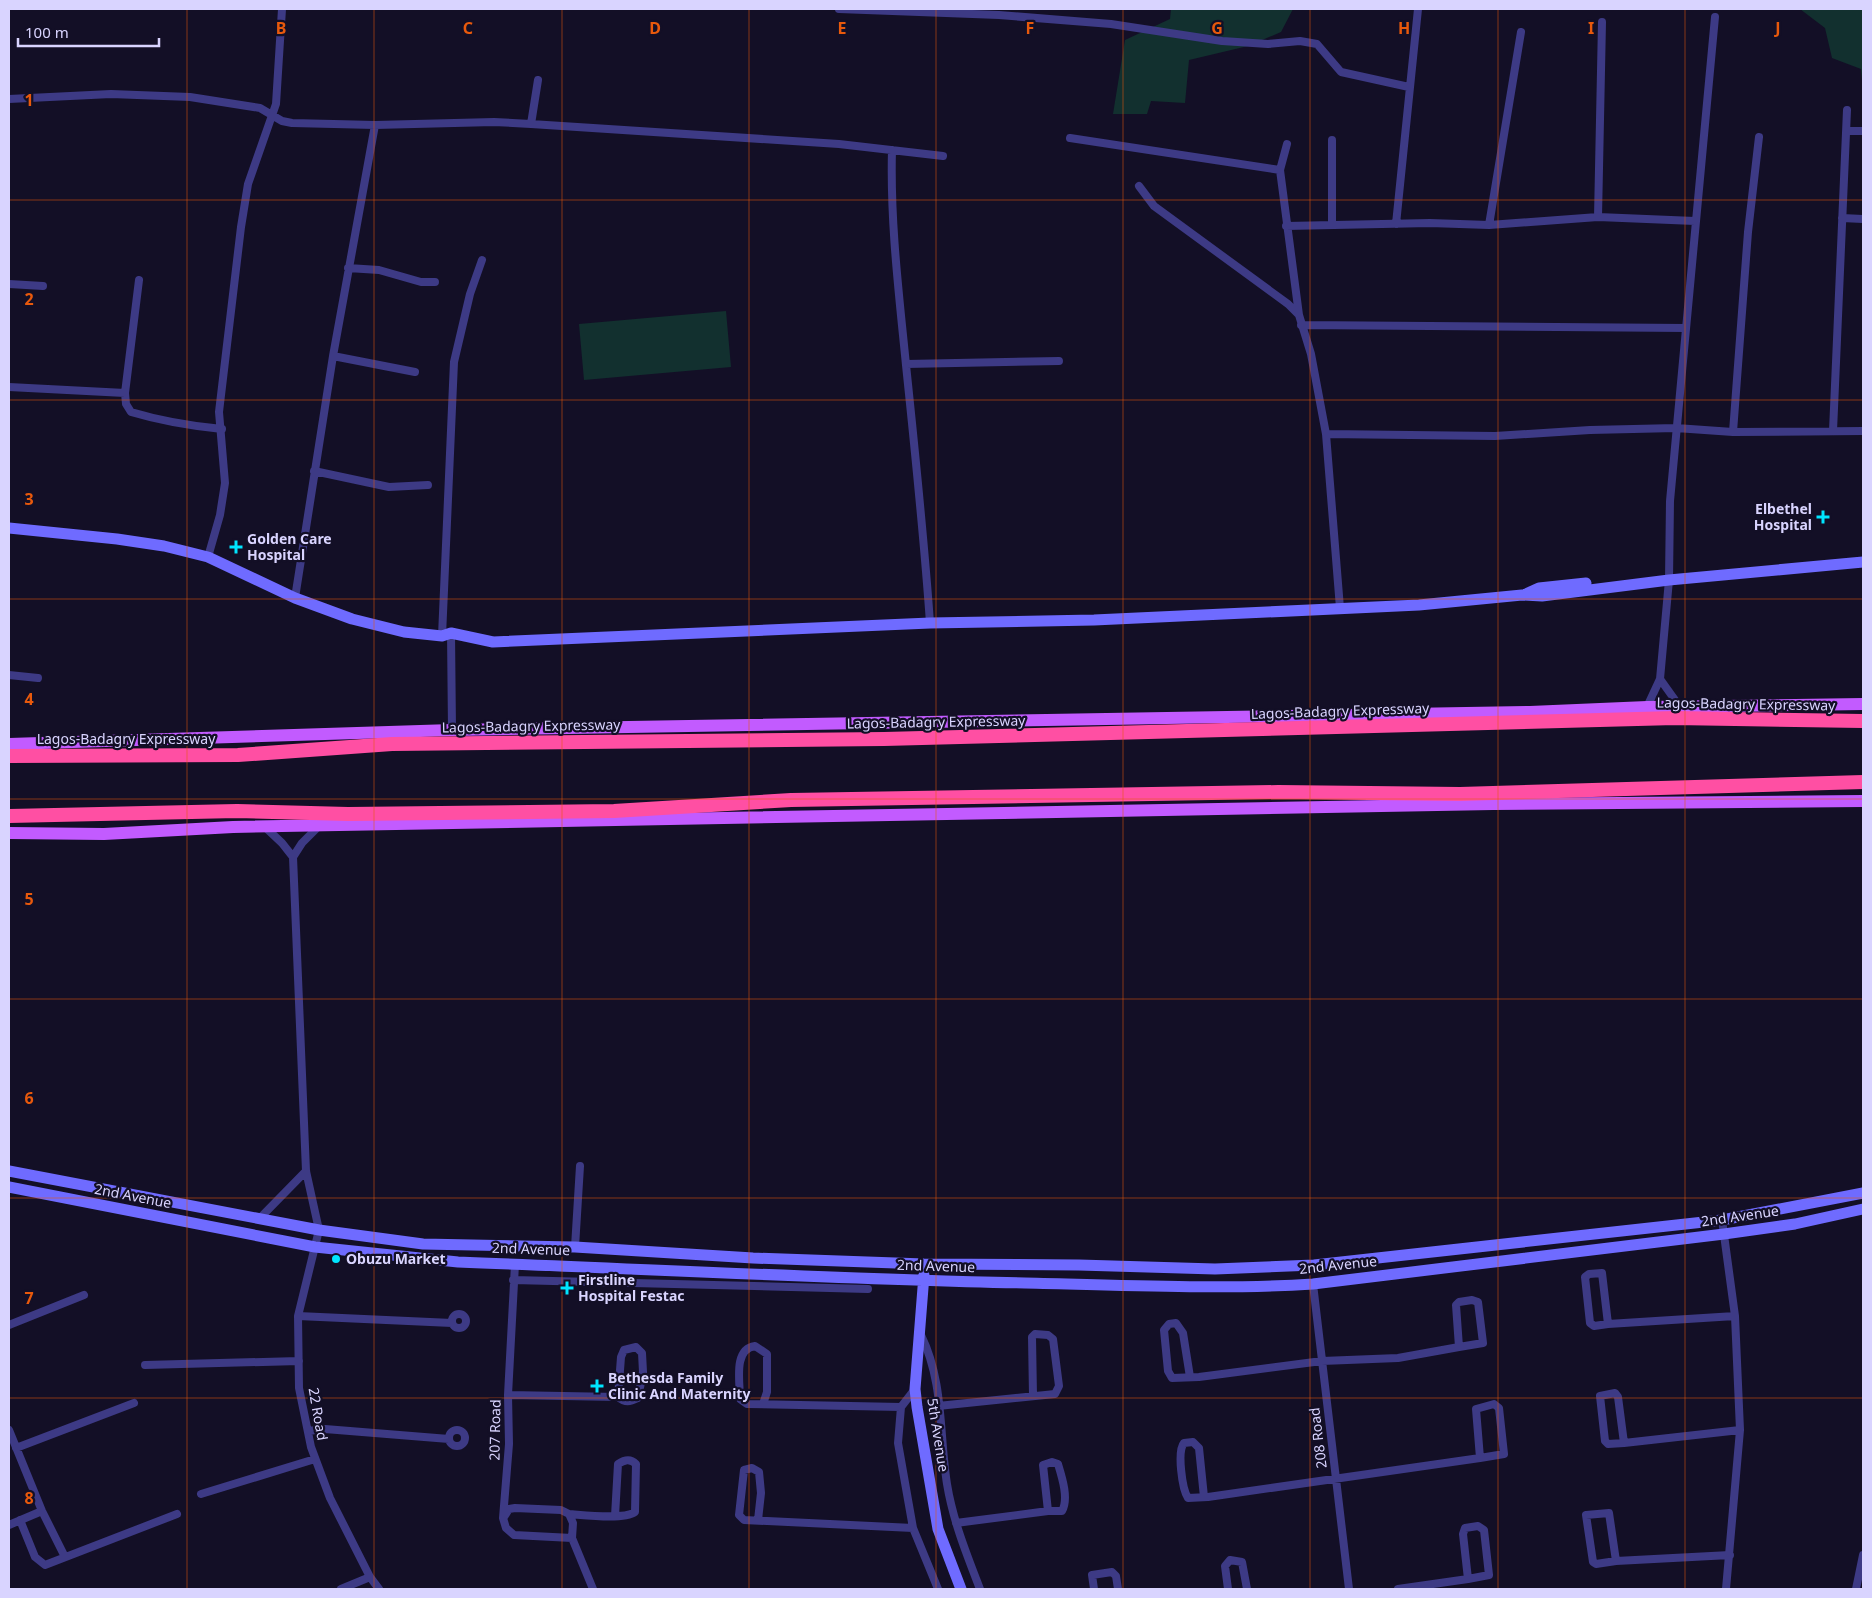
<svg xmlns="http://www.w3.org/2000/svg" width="1872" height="1598" font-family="'Noto Sans',sans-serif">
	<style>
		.green { fill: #12302f }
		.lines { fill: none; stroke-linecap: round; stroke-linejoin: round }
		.street { stroke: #3d3a85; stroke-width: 8 }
		.secondary { stroke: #6f6bff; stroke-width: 11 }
		.primary { stroke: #c25bff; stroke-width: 12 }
		.highway { stroke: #ff4fa3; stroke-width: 14 }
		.grid { fill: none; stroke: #e8590c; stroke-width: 1; stroke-opacity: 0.55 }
		.poi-dot { fill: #00e5ff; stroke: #130f26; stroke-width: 2 }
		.labels { text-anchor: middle; stroke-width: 4.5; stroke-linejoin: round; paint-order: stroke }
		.poi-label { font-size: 14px; font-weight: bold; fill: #d9d4ff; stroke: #130f26; text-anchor: start }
		.street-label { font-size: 14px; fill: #d9d4ff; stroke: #130f26 }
		.grid-label { font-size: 16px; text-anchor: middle; font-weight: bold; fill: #e8590c; stroke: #130f26; stroke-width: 4.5; stroke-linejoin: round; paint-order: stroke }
	</style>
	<rect width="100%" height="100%" fill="#130f26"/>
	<path class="green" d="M1171,9H1293L1281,32L1248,46L1189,60L1185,103L1151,101L1147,114H1113L1125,40L1170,19Z
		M1800,9H1863V91L1861,69L1832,58L1825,28Z
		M726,311L731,367L584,380L579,324Z"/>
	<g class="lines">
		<path class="street" d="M839,9L999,15L1111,24L1222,41L1268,44L1300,41L1317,44L1341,72L1409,87
			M9,99L111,94L190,97L260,108L282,121L292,123L375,125L494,122L531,124L839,144L943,156
			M531,124L538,80
			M1846,131H1863
			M1070,138L1280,170
			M1287,144L1280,170L1299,315
			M892,150C890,221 899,294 906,365C915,451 924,537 930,623
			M1139,186L1154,206L1288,304L1299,315L1311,354L1326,434L1340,608
			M1598,217L1602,22
			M1842,218L1863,219
			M1332,224V140
			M1396,224L1418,9
			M1489,225L1521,32
			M1286,226L1430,223L1489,225L1598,217L1695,221
			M348,268L379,270L421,282H435
			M139,280L125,393L126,404L131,412C161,421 191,426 222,429
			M9,284L43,286
			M1301,325L1686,328
			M333,356L415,372
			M906,364L1059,361
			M9,387L125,393
			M1833,431L1847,110
			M1733,432L1748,232L1759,137
			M1326,434L1495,436L1590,430L1676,428L1733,432L1863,431
			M314,471L389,487L428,485
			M208,557L220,515L225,483L219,412L241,227L248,184L276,104L282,9
			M295,598L333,356L375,125
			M451,633L452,730
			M442,636L454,362L470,294L482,260
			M9,675L38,678
			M1660,679L1680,707
			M1647,707L1660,679L1669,580L1670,501L1715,17
			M319,826L302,843L293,857L306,1171L319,1230L298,1316L299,1388L311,1447L330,1498L370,1577L379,1589
			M265,827L282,843L293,857
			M259,1219L306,1171
			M1722,1220L1735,1316L1740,1430L1726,1589
			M575,1247L580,1166
			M515,1264L508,1395L509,1444L503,1518L506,1528L514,1535L572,1538
			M1602,1273L1608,1324L1594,1326L1590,1323L1585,1277L1589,1274Z
			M513,1280L868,1289
			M1313,1284L1349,1589
			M1472,1300L1478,1302L1483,1343L1459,1347L1456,1305L1459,1302Z
			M452 1321a7 7 0 1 1 14 0a7 7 0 1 1-14 0Z
			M298,1316L452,1323
			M1608,1324L1735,1316
			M9,1325L84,1295
			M921,1335C944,1382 939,1433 947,1484C953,1521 967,1555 980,1589
			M145,1365L299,1361
			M1190,1377L1183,1333L1176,1323L1169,1324L1164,1330L1168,1371L1172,1378L1199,1377L1322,1361L1398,1358L1459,1347
			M915,1389L901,1407L898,1443L913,1528L938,1589
			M1615,1393L1618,1397L1624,1443L1608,1444L1605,1441L1600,1396Z
			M508,1395L618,1397C625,1403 630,1402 638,1398L643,1372L642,1353L636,1347L624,1350L621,1357L618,1397
			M763,1404L767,1392V1354L755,1346C733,1349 740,1382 740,1399L747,1404L901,1407
			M1494,1404L1499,1408L1504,1454L1480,1458L1476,1409Z
			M938,1406L1055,1394L1059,1386L1053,1339L1048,1335L1035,1334L1032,1337L1033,1396
			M9,1430L42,1511L65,1557
			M449 1438a8 8 0 1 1 16 0a8 8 0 1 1-16 0Z
			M308,1431L325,1429L449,1439
			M1624,1443L1740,1430
			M16,1448L134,1403
			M201,1494L315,1459
			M1204,1497L1199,1448L1193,1442L1184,1443C1177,1451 1182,1489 1188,1498L1208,1497L1480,1458
			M1609,1513L1616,1561L1596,1564L1593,1562L1586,1515Z
			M569,1514C584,1515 624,1520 635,1512L636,1464C630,1458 624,1460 618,1464L615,1516
			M504,1517L509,1509L515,1508L561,1510L569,1514L573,1523L572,1538L593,1589
			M20,1520L35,1557L45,1565L177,1514
			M758,1520L761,1493L759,1472L752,1468L744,1470L739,1515L744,1520L913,1528
			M956,1523L1048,1511L1043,1465L1052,1462L1058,1464C1062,1477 1069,1499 1062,1511H1048
			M9,1525L42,1511
			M1478,1526L1484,1530L1489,1575L1468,1579L1463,1534L1465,1528Z
			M1616,1561L1730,1555
			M341,1589L370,1577
			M1094,1589L1092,1575L1112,1572L1116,1576L1118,1589
			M1228,1589L1225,1566L1230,1560L1242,1562L1247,1589
			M1398,1589L1468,1579
			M1856,1589L1863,1555"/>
		<path class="secondary" d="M9,528L117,539L164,546L208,557L295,598L352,619L404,632L442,636L451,633L493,642L930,623L1094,620L1419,605L1522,595L1542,596L1669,580L1863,562
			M1526,594L1539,588L1586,583
			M9,1171L319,1230L423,1244L575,1247L753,1258L924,1264L1079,1265L1215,1269L1314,1265L1722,1220L1863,1193
			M9,1187L315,1247L458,1262C647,1269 836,1279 1025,1283C1121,1285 1217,1290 1313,1284L1724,1234L1795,1224L1863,1209
			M924,1275L915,1389L917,1407L938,1529L961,1589"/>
		<path class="primary" d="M9,744L452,730L1530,712L1647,707L1863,704
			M9,833L104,834L233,827L1493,804L1863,801"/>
		<path class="highway" d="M9,756L238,755L392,744L884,739L1675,718L1863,721
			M9,816L237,811L348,814L614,811L791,800L1278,792L1460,794L1863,782"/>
	</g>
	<path class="grid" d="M187,9V1589M374,9V1589M562,9V1589M749,9V1589M936,9V1589M1123,9V1589M1310,9V1589M1498,9V1589M1685,9V1589M9,200H1863M9,400H1863M9,599H1863M9,799H1863M9,999H1863M9,1198H1863M9,1398H1863"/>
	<g class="poi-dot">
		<path d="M1820.5 509.5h5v5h5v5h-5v5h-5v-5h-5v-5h5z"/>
		<path d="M233.5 539.5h5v5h5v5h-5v5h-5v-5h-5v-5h5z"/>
		<circle cx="336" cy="1259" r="5"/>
		<path d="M564.5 1280.5h5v5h5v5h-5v5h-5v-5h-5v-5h5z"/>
		<path d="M594.5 1378.5h5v5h5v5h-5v5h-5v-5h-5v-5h5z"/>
	</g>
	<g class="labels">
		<g class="poi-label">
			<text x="1812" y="514" text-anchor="end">Elbethel<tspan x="1812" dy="16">Hospital</tspan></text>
			<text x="247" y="544">Golden Care<tspan x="247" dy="16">Hospital</tspan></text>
			<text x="346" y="1264">Obuzu Market</text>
			<text x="578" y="1285">Firstline<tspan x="578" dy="16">Hospital Festac</tspan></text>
			<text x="608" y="1383">Bethesda Family<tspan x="608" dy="16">Clinic And Maternity</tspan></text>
		</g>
		<g class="street-label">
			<text transform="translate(1746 704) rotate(1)" y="5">Lagos-Badagry Expressway</text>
			<text transform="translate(1340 711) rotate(-2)" y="5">Lagos-Badagry Expressway</text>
			<text transform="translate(936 722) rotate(-1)" y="5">Lagos-Badagry Expressway</text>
			<text transform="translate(531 726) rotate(-1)" y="5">Lagos-Badagry Expressway</text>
			<text x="126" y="744">Lagos-Badagry Expressway</text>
			<text transform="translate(133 1196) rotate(11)" y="5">2nd Avenue</text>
			<text transform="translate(1740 1216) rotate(-8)" y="5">2nd Avenue</text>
			<text transform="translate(531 1249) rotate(2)" y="5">2nd Avenue</text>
			<text transform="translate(1338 1265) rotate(-6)" y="5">2nd Avenue</text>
			<text transform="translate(936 1266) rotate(2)" y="5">2nd Avenue</text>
			<text transform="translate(318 1414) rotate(80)" y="5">22 Road</text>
			<text transform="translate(495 1430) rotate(-89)" y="5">207 Road</text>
			<text transform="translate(938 1435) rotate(81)" y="5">5th Avenue</text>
			<text transform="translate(1318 1438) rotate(-97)" y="5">208 Road</text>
		</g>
	</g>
	<g class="grid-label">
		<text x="281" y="34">B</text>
		<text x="468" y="34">C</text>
		<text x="655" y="34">D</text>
		<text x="842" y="34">E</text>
		<text x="1030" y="34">F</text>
		<text x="1217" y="34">G</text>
		<text x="1404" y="34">H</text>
		<text x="1591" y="34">I</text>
		<text x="1778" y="34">J</text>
		<text x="29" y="106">1</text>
		<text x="29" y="305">2</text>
		<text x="29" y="505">3</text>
		<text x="29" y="705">4</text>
		<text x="29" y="905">5</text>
		<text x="29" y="1104">6</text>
		<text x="29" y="1304">7</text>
		<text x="29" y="1504">8</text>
	</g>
	<rect width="1872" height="1598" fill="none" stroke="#d9d4ff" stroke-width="20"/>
	<path d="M18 38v8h141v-8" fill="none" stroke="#d9d4ff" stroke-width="2.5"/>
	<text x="25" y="38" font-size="15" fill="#d9d4ff" stroke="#130f26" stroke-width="4" paint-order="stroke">100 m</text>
</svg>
